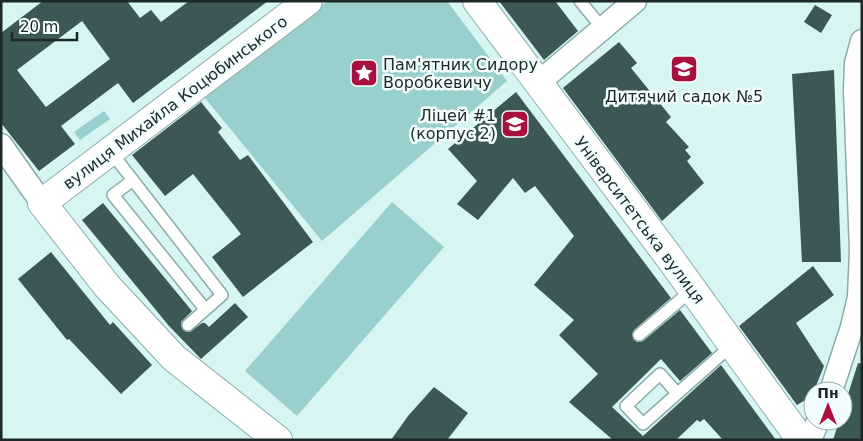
<svg xmlns="http://www.w3.org/2000/svg" width="863" height="441" font-family="'DejaVu Sans',sans-serif">
	<style>
		.green { fill: #99cfcc }
		.building { fill: #3c5755; fill-rule: evenodd }
		.lines { fill: none; stroke-linecap: round; stroke-linejoin: round }
		.service-casing { stroke: #8daba9; stroke-width: 14 }
		.minor-casing { stroke: #8daba9; stroke-width: 25 }
		.tertiary-casing { stroke: #8daba9; stroke-width: 30 }
		.service { stroke: #fff; stroke-width: 11 }
		.minor { stroke: #fff; stroke-width: 22 }
		.tertiary { stroke: #fff; stroke-width: 28 }
		.labels { text-anchor: middle; stroke-width: 5; stroke-linejoin: round; paint-order: stroke }
		.poi-label { font-size: 16px; fill: #1d2928; stroke: #f2fefd; text-anchor: start }
		.street-label { font-size: 16px; fill: #1d2928; stroke: #f2fefd }
	</style>
	<rect width="100%" height="100%" fill="#d6f5f3"/>
	<path class="green" d="M328,1H447L507,81L322,241L205,98Z
		M104,111L110,119L80,140L74,132Z
		M392,202L444,247L297,416L245,371Z"/>
	<path class="building" d="M43,1H127L140,18L151,10L161,22L189,1H268L133,103L118,83L61,126L75,144L39,171L1,123V33ZM82,21L110,59L46,107L17,70Z
		M499,1H555L578,31L544,60Z
		M815,5L832,15L821,33L804,22Z
		M619,42L637,63L631,68L671,117L666,122L689,147L685,150L691,157L687,161L704,183L662,221L563,88Z
		M834,70L841,262H802L792,74Z
		M516,92L671,298L634,330L633,339L637,342L643,341L680,310L712,353L680,381L661,359L612,407L643,436L721,365L776,440H723L704,419L700,422L697,420L676,440H613L569,402L598,374L559,335L574,320L534,285L574,236L535,186L525,193L513,178L478,220L457,204L477,181L448,149Z
		M201,102L222,128L218,132L240,160L248,155L313,242L243,297L212,257L241,234L193,174L165,196L132,155Z
		M103,203L192,311L181,322L183,330L190,332L202,323H205L209,327L235,303L248,317L201,359L169,326L82,220Z
		M51,252L110,325L113,322L152,365L121,394L69,339L67,340L18,279Z
		M813,266L834,295L796,323L824,366L812,396L797,405L739,326Z
		M858,363L862,364V440H833L839,421H843V410Z
		M434,387L468,413L447,440H391L408,416Z"/>
	<g class="lines">
		<g class="service-casing">
			<path id="service" d="M580,1L603,29
				M111,152L222,295L188,325
				M133,180L113,195L205,309
				M639,335L692,290
				M677,393L660,374L626,406L643,424L732,345"/>
		</g>
		<g class="minor-casing">
			<path id="minor" d="M538,83L635,1
				M1,145L42,203
				M831,391L852,327L859,297L861,251L855,90L856,63L862,41
				M810,440L818,421"/>
		</g>
		<g class="tertiary-casing">
			<path id="tertiary" d="M477,1L669,257L801,440
				M278,440L174,358L107,286L42,203L308,1"/>
		</g>
		<use href="#service" class="service"/>
		<use href="#minor" class="minor"/>
		<use href="#tertiary" class="tertiary"/>
	</g>
	<defs>
		<g id="school-square" transform="scale(1.4375)"><rect x="-9" y="-9" width="18" height="18" rx="4" fill="#a8113f" stroke="#f2fefd"/><path d="M0-5L7-2L0 1L-7-2ZM-4 1L0 2.5L4 1V4Q0 6-4 4Z" fill="#fff"/></g>
		<g id="sight-square" transform="scale(1.4375)"><rect x="-9" y="-9" width="18" height="18" rx="4" fill="#a8113f" stroke="#f2fefd"/><path d="M0-6L1.8-2.2L6-1.7L2.9 1.2L3.7 5.4L0 3.3L-3.7 5.4L-2.9 1.2L-6-1.7L-1.8-2.2Z" fill="#fff"/></g>
	</defs>
	<g fill-rule="evenodd">
		<use href="#school-square" x="684" y="69"/>
		<use href="#sight-square" x="364" y="73"/>
		<use href="#school-square" x="515" y="124"/>
	</g>
	<g class="labels">
		<g class="poi-label">
			<text x="383" y="70">Пам'ятник Сидору<tspan x="383" dy="18">Воробкевичу</tspan></text>
			<text x="684" y="102" text-anchor="middle">Дитячий садок №5</text>
			<text x="496" y="121" text-anchor="end">Ліцей #1<tspan x="496" dy="18">(корпус 2)</tspan></text>
		</g>
		<g class="street-label">
			<text transform="translate(175 102) rotate(-37)" y="6">вулиця Михайла Коцюбинського</text>
			<text transform="translate(640 220) rotate(53)" y="6">Університетська вулиця</text>
		</g>
	</g>
	<rect width="863" height="441" fill="none" stroke="#1d2928" stroke-width="5"/>
	<g transform="translate(828 406)"><circle r="24" fill="#f2fefd" stroke="#9da9a8"/>
	<path d="M0-4L9 19L0 12L-9 19Z" fill="#a8113f"/>
	<text y="-8" font-size="14" font-weight="bold" text-anchor="middle" fill="#1d2928">Пн</text>
	</g>
	<path d="M12 32v8h65v-8" fill="none" stroke="#1d2928" stroke-width="2.5"/>
	<text x="20" y="32" font-size="15" fill="#1d2928" stroke="#f2fefd" stroke-width="4" paint-order="stroke">20 m</text>
</svg>
